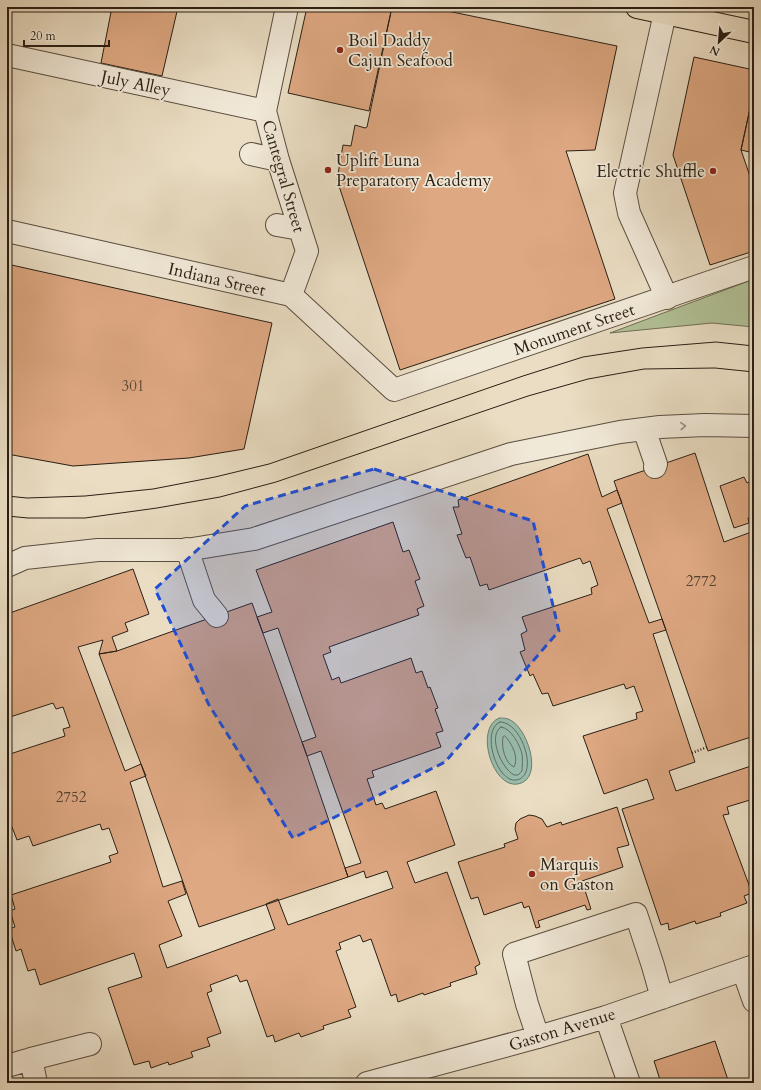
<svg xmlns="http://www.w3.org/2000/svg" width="761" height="1090" font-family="Cardo,serif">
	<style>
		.green { fill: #b2c297; stroke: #6e7056 }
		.water { fill: #99bdae; stroke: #6c7e70 }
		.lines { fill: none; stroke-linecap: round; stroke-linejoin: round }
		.shore { stroke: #616e61; stroke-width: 1 }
		.building { fill: #dea882; stroke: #291f14 }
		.minor-casing { stroke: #594e40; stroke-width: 24 }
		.major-casing { stroke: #291f14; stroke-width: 24 }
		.path { stroke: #291f14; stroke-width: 2.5; stroke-dasharray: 1 2; stroke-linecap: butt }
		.minor { stroke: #f1e9d8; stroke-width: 22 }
		.major { stroke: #eaddc3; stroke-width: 22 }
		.tram { stroke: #291f14; stroke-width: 1 }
		.oneway { stroke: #978e80 }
		.marked { fill: #1d4ed8; fill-opacity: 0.2; stroke: #1d4ed8; stroke-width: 3; stroke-dasharray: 8 5; stroke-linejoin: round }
		.poi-dot { fill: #8f2418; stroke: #f1e9d8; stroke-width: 1.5 }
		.labels { text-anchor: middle; stroke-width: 3.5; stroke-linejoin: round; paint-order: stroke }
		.number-label { font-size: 15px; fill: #564130 }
		.poi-label { font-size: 17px; fill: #291f14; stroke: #f1e9d8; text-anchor: start }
		.street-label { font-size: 17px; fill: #291f14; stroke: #f1e9d8 }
	</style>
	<rect width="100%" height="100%" fill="#eaddc3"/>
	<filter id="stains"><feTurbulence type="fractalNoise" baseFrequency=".005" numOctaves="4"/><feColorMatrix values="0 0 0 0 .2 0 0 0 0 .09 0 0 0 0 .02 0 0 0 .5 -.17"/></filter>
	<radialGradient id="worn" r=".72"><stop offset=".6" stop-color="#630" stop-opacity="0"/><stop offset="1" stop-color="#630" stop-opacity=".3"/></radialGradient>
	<path class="green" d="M754,279V327L712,323L610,333Z"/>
	<path class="water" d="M499,718C502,718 505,718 508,719C527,725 545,779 518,784C493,789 474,729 499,718Z"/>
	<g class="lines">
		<path class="shore" d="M500,722C522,721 540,777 516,780C497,783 480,730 500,722Z
			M501,727C511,728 520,745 522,754C523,759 522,766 522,771L518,775H514C502,769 487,736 501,727Z
			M505,736C512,744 519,757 514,767C505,763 501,747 503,737Z"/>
	</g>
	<path class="building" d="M88,7H112L111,12Z
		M112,7H178L162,76L101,63Z
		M307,7H392L369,111L288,93Z
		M392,7H428L617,46L595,150L566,151L615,299L400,370L337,180L343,145L351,146L355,125L365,128L367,127Z
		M694,57L754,70V90L741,150L754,188V251L710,265L673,155Z
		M754,90V153L741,150Z
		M7,264L272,323L244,449L189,458L73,466L7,454Z
		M695,453L724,542L754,531V736L708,751L614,481Z
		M588,454L602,497L617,490L622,503L607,509L649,623L662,619L666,630L653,634L695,762L669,771L676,791L754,765V805L753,806L750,800L727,807L729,814L723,815L752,893L744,896L747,903L720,913L721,916L696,924L695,921L669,930L668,923L661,925L622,809L654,799L647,779L604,794L583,736L637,719L636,713L643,711L634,686L626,689L624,684L553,706L548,693L542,694L533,674L530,676L520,652L525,650L521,634L527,631L522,617L592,594L591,588L598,585L590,561L583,564L580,558L489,590L487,584L480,586L470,557L466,558L457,535L462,534L453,507H459L458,500Z
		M744,477L747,483L754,479V516L748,518L749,523L734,528L720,486Z
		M393,522L403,552L409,550L420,579L415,581L424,606L417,609L419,615L329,647L331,652L323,655L332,680L339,677L341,683L411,658L416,673L422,671L428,688L430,687L438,708L435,709L443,731L436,733L441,747L372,771L374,777L367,779L376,805L382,803L385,809L436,791L455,845L407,862L415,883L447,872L480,964L475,967L477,974L450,983L451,986L424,995L423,993L398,1002L396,994L391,996L371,939L363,942L360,935L339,943L341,949L336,951L356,1007L348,1010L351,1017L323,1026L324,1029L301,1037L299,1033L275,1042L273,1035L267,1037L247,980L240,982L237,975L210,985L212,991L207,993L221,1033L207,1038L210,1046L191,1052L193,1057L169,1065L168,1062L151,1068L149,1061L134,1065L108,988L142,977L134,953L40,985L35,969L28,971L21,949L16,951L9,929L15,927L10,911L15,909L11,895L111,862L109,856L118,853L109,828L102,830L100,824L33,846L29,836L17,840L12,827L7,829V755L65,736L63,729L70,727L63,707L56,709L53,703L7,718V614L133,569L149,614L125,623L128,631L112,637L117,651L99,654L103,640L78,647L125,771L141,764L146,776L130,782L163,887L182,881L186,894L168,901L182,936L159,945L167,968L275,929L266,904L278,899L288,925L393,888L387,871L366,878L364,871L348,877L345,868L361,863L321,751L307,756L302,742L316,737L278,628L263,633L257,617L272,612L256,570Z
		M252,603L307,756L348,877L199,927L141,764L99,654L117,651Z
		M617,807L629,845L617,848L623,867L582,881L591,909L587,910L585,905L538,921L540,927L536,928L529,906L524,908L522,902L484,915L478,897L471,899L458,862L505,847L504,844L518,839L515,829L516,823L520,819L529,815L535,816L542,819L547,827L561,822L562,825Z
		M715,1041L729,1083H661L654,1061Z"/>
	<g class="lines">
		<g class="minor-casing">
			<path id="minor" d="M287,7L265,111L278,160L307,251L291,295
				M665,13L625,193L629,213L667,298
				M7,55L265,111
				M251,154L278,160
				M277,225L300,229
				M7,231L291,295L394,390L754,267
				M644,429L656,464L655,467
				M187,549L204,600L217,616
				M7,566L25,558L98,550H186L254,539L511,454L620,432L660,427L705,425L754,426
				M743,970L754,1001
				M606,1017L629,1083
				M538,1037L527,1004L514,954L636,914L653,966L662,998
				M31,1059L90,1044
				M7,1066L31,1059L36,1083
				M367,1083L538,1037L606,1017L754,966"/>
		</g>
		<g class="major-casing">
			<path id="major" d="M637,7L754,32"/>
		</g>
		<path class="path" d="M692,753L707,747"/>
		<use href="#minor" class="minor"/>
		<use href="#major" class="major"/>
		<path class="tram" d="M7,496L27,498L85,496L153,489L215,477L269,464L523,376L583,357L642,348L716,342L754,346
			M7,516L28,518H85L157,508L220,497L276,482L528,396L588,379L644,369L715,368L754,372"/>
	</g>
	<defs><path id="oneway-chevron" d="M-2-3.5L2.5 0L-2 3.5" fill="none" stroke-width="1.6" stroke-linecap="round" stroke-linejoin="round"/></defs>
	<use class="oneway" href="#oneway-chevron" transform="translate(683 426) rotate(-3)"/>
	<path class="marked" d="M374,469L533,521L559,631L445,762L293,838L209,705L155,589L245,506Z"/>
	<g class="poi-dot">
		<circle cx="340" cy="50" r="4"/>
		<circle cx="328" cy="170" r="4"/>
		<circle cx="713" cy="171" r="4"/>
		<circle cx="532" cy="874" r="4"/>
	</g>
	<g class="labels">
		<g class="number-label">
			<text x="133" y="391">301</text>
			<text x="701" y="586">2772</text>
			<text x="71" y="802">2752</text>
		</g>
		<g class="poi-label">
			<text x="348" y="46">Boil Daddy<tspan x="348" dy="20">Cajun Seafood</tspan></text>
			<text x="336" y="166">Uplift Luna<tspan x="336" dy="20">Preparatory Academy</tspan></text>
			<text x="705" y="177" text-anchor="end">Electric Shuffle</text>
			<text x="540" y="870">Marquis<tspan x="540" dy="20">on Gaston</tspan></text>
		</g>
		<g class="street-label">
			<text transform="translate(136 83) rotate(12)" y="6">July Alley</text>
			<text transform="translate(284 176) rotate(74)" y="6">Cantegral Street</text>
			<text transform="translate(217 279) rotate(13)" y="6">Indiana Street</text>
			<text transform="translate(574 329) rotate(-19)" y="6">Monument Street</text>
			<text transform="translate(562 1029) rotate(-17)" y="6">Gaston Avenue</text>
		</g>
	</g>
	<rect width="761" height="1090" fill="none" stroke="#eaddc3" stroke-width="24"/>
	<rect x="8" y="8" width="745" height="1074" fill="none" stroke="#291f14" stroke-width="2"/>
	<rect x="12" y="12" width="737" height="1066" fill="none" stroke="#291f14"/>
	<g transform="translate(719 42) rotate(206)" stroke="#f1e9d8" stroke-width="3" paint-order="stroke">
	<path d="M0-3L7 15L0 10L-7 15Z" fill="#291f14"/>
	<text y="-6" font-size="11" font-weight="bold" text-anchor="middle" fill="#291f14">N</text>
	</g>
	<path d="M24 40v6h85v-6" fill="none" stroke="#291f14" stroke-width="2"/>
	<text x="30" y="40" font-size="12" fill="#291f14" stroke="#f1e9d8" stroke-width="3" paint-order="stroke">20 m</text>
	<rect width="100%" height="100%" filter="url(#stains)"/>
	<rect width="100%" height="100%" fill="url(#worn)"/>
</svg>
